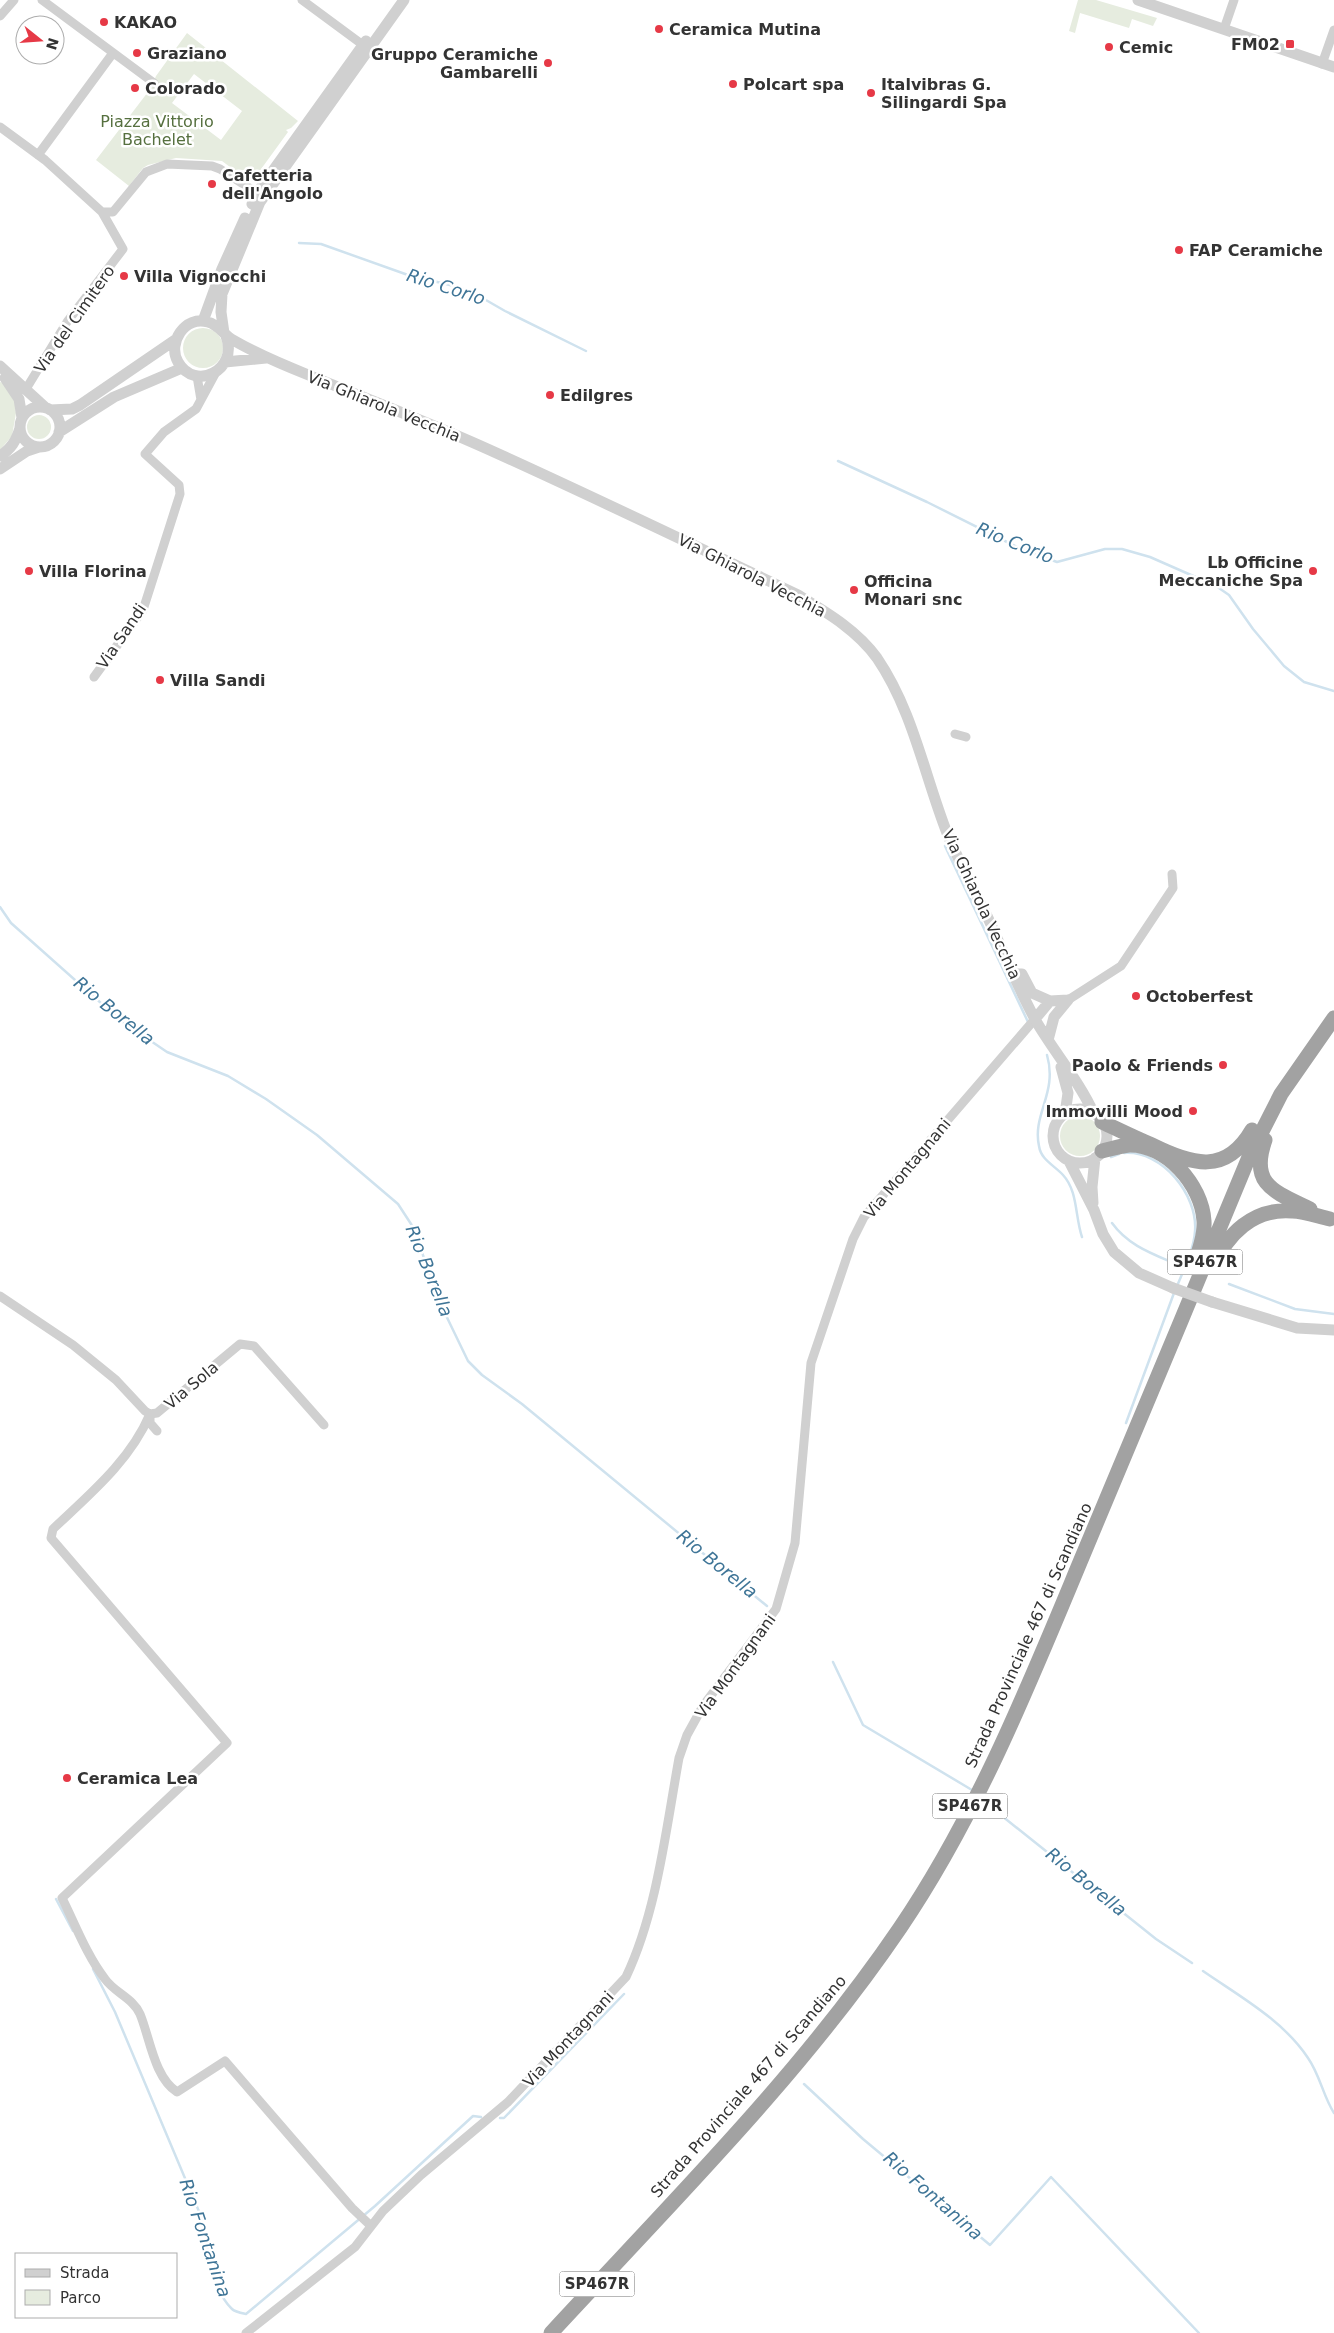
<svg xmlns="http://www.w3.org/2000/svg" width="1334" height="2333" viewBox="0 0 1334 2333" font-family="'DejaVu Sans',sans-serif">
	<rect width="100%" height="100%" fill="#fff"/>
	<path fill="#e6ecdf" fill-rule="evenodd" d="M1078,0H1096L1157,18L1153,26L1132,19L1129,28L1080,13L1075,33L1069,31Z
		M187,33L298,121L291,128L286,130L288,132L256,176L246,179L222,161L176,158L148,165L143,168L129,186L96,160L151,88L156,76ZM194,74L242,111L221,140L172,103Z
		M183 348a20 20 0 1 1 40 0a20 20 0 1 1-40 0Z
		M0,382L4,383L14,396L16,413L12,436L0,450Z
		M27 427a12 12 0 1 1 24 0a12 12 0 1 1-24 0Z
		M1060 1136a20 20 0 1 1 40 0a20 20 0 1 1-40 0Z"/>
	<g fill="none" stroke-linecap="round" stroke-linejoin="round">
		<path stroke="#cfe2ee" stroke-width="2.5" d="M299,243L321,244L408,275L454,286L472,292L505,311L586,351
			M838,461L927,502L1021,549L1057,562L1105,549H1122L1150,557L1216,586L1229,595L1253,629L1284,666L1304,682L1334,691
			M945,846L1028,1022
			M0,907L11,923L120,1020L167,1052L228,1076L266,1099L317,1135L398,1204L413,1227L440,1303L468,1361L482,1375L522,1404L767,1606
			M1047,1055C1058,1093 1032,1114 1039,1146C1041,1160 1054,1165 1063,1175C1078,1191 1075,1217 1082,1237
			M1124,1153C1162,1150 1198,1195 1195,1231C1194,1249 1184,1269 1177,1286
			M1111,1157L1119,1154
			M1112,1223C1130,1248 1157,1255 1185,1268
			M1229,1284L1295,1309L1334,1314
			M1126,1423L1174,1293
			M833,1662L863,1725L972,1790
			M982,1797L1002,1816L1156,1939L1192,1963
			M56,1899L73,1931
			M93,1969L115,2012L203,2221C208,2247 211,2289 232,2309C235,2312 241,2313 246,2314L375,2206L473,2116L481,2117
			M1203,1971C1239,1996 1283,2020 1308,2058C1320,2075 1323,2096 1334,2113
			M804,2084L863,2139L990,2245L1051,2177L1199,2333
			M500,2118H504L624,1994"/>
		<path stroke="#d0d0d0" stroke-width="9" d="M42,0L154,83
			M302,0L363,45
			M0,16L14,0
			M1224,29L1234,0
			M1322,64L1334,30
			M0,127L45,160L102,212L123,249L67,322L26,389
			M38,155L113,53
			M102,212H113L146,172L167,164L212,166L220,169L257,193
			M197,376L201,400
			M94,677L143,610L180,494L179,485L145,454L164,432L196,409L216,372
			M955,734L966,737
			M1068,1000L1121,966L1173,888L1172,874
			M0,1296L73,1345L116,1380L145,1411L150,1414L157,1413L240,1344L254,1346L324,1425
			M157,1431L150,1423V1414C130,1461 90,1494 53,1529L51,1538L227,1743L62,1898C75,1924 87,1956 105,1979C115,1993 133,1998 140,2014C150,2038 154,2077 177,2092L225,2061L352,2208L371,2226
			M246,2333L355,2247L383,2211L421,2175L508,2102L626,1977C657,1912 666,1829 679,1758L687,1735L703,1706L776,1609L795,1543L811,1363L853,1239L864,1217L1035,1019"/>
		<path stroke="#d0d0d0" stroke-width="11" d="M1138,0L1334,67
			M252,204L257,193L366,41
			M203,321L222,269L245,218
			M224,333L221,312L222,294L260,202L404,0
			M226,336C239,370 195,392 178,362C167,343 185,315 208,322C219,325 224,335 233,340C257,354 281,364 306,374C372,401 439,426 503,456C602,501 700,548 798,595C826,612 857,630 877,658C913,711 924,774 947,833C959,862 974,890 988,918C1004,953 1018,988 1036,1021C1054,1052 1080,1082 1094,1114
			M225,362L266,358
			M0,366L46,408
			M5,378L19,399L22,418
			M20 427a20 20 0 1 1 40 0a20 20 0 1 1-40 0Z
			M50,410L72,409L80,405L175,340
			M59,432L114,397L182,368
			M0,456C11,449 16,441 20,428
			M0,469L27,451L39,447
			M1018,974H1022L1032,993L1050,1001L1068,1000
			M1035,1019L1050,1001
			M1048,1040L1054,1017L1068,1000
			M1061,1067L1068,1093L1065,1114
			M1053 1136a27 27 0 1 1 54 0a27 27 0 1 1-54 0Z
			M1069,1161L1094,1210L1103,1234L1114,1252L1139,1273L1173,1288
			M1093,1203L1092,1187L1095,1158
			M1212,1302L1297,1328L1334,1330"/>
		<path stroke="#a2a2a2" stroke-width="15" d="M1102,1122C1119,1130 1135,1138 1152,1145C1192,1165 1226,1175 1252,1130
			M1265,1140C1249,1185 1275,1192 1310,1209
			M1102,1151C1111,1149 1120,1146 1129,1145C1166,1144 1202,1185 1204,1221C1205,1235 1199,1252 1194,1265
			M1213,1267C1227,1234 1253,1208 1292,1211C1304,1211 1317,1216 1330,1219
			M551,2333C671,2203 801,2074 900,1928C978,1813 1030,1682 1083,1555C1139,1422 1194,1290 1249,1157L1281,1094L1334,1018"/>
		<path stroke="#d0d0d0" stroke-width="11" d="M1173,1288L1212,1302"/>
	</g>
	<g fill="#e63946" stroke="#fff" stroke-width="2">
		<circle cx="104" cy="22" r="5"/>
		<circle cx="659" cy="29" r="5"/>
		<rect x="1285" y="39" width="10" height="10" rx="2.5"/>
		<circle cx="1109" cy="47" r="5"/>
		<circle cx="137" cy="53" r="5"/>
		<circle cx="548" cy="63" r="5"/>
		<circle cx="733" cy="84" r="5"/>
		<circle cx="135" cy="88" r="5"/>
		<circle cx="871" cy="93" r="5"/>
		<circle cx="212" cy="184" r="5"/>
		<circle cx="1179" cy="250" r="5"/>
		<circle cx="124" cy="276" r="5"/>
		<circle cx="550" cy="395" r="5"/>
		<circle cx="29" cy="571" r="5"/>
		<circle cx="1313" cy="571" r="5"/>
		<circle cx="854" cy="590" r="5"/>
		<circle cx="160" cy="680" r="5"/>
		<circle cx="1136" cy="996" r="5"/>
		<circle cx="1223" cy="1065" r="5"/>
		<circle cx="1193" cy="1111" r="5"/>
		<circle cx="67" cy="1778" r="5"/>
	</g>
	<g text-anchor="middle" stroke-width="5" stroke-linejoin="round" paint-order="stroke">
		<g fill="#fff" stroke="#707070" stroke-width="1">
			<rect x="1167.5" y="1249.5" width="75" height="25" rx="4"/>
			<rect x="932.5" y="1793.5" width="75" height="25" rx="4"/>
			<rect x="559.5" y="2271.5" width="75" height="25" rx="4"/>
		</g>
		<g font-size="15" font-weight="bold" fill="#333">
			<text x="1205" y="1267">SP467R</text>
			<text x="970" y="1811">SP467R</text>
			<text x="597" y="2289">SP467R</text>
		</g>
		<g font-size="16" font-weight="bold" fill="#333" stroke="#fff" text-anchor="start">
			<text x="114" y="28">KAKAO</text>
			<text x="669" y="35">Ceramica Mutina</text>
			<text x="1280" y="50" text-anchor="end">FM02</text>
			<text x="1119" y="53">Cemic</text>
			<text x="147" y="59">Graziano</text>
			<text x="538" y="60" text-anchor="end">Gruppo Ceramiche<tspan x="538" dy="18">Gambarelli</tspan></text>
			<text x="743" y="90">Polcart spa</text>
			<text x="881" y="90">Italvibras G.<tspan x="881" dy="18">Silingardi Spa</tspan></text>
			<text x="145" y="94">Colorado</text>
			<text x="222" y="181">Cafetteria<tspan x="222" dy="18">dell'Angolo</tspan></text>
			<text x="1189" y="256">FAP Ceramiche</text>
			<text x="134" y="282">Villa Vignocchi</text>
			<text x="560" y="401">Edilgres</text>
			<text x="1303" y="568" text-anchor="end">Lb Officine<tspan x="1303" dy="18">Meccaniche Spa</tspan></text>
			<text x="39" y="577">Villa Florina</text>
			<text x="864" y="587">Officina<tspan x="864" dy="18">Monari snc</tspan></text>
			<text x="170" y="686">Villa Sandi</text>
			<text x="1146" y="1002">Octoberfest</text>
			<text x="1213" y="1071" text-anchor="end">Paolo &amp; Friends</text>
			<text x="1183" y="1117" text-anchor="end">Immovilli Mood</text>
			<text x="77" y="1784">Ceramica Lea</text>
		</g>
		<g font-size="16" fill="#56703f" stroke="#fff">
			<text x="157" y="127">Piazza Vittorio<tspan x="157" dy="18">Bachelet</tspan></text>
		</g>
		<g font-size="16" fill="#333" stroke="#fff">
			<text transform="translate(74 319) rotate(-55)" y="6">Via del Cimitero</text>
			<text transform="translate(384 406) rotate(22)" y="6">Via Ghiarola Vecchia</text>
			<text transform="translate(752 575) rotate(27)" y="6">Via Ghiarola Vecchia</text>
			<text transform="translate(121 636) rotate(-56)" y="6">Via Sandi</text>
			<text transform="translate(982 904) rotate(65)" y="6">Via Ghiarola Vecchia</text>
			<text transform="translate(907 1168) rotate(-50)" y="6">Via Montagnani</text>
			<text transform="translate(191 1385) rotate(-40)" y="6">Via Sola</text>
			<text transform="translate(1028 1635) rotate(-66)" y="6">Strada Provinciale 467 di Scandiano</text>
			<text transform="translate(735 1666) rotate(-54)" y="6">Via Montagnani</text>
			<text transform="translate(568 2039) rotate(-47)" y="6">Via Montagnani</text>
			<text transform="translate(748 2086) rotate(-49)" y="6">Strada Provinciale 467 di Scandiano</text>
		</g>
		<g font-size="18" font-style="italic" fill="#3f7597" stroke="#fff">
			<text transform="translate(446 287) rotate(18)" y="6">Rio Corlo</text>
			<text transform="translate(1015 543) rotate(22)" y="6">Rio Corlo</text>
			<text transform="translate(114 1011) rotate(39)" y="6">Rio Borella</text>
			<text transform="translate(429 1271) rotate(68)" y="6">Rio Borella</text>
			<text transform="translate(717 1564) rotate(39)" y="6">Rio Borella</text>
			<text transform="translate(1086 1882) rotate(39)" y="6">Rio Borella</text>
			<text transform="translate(933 2196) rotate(41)" y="6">Rio Fontanina</text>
			<text transform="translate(205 2238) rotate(71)" y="6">Rio Fontanina</text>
		</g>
	</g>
	<rect x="15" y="2253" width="162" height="65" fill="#ffffff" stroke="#adadad"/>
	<rect x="25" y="2269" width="25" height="8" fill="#d0d0d0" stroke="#adadad"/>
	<text x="60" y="2278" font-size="15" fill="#333333">Strada</text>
	<rect x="25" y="2290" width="25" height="15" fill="#e6ecdf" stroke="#adadad"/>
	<text x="60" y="2303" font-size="15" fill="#333333">Parco</text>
	<g transform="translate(40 40) rotate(107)"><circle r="24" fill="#ffffff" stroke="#adadad"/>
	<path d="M0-4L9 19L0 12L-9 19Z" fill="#e63946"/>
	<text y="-8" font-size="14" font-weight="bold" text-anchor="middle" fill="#333333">N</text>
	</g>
</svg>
